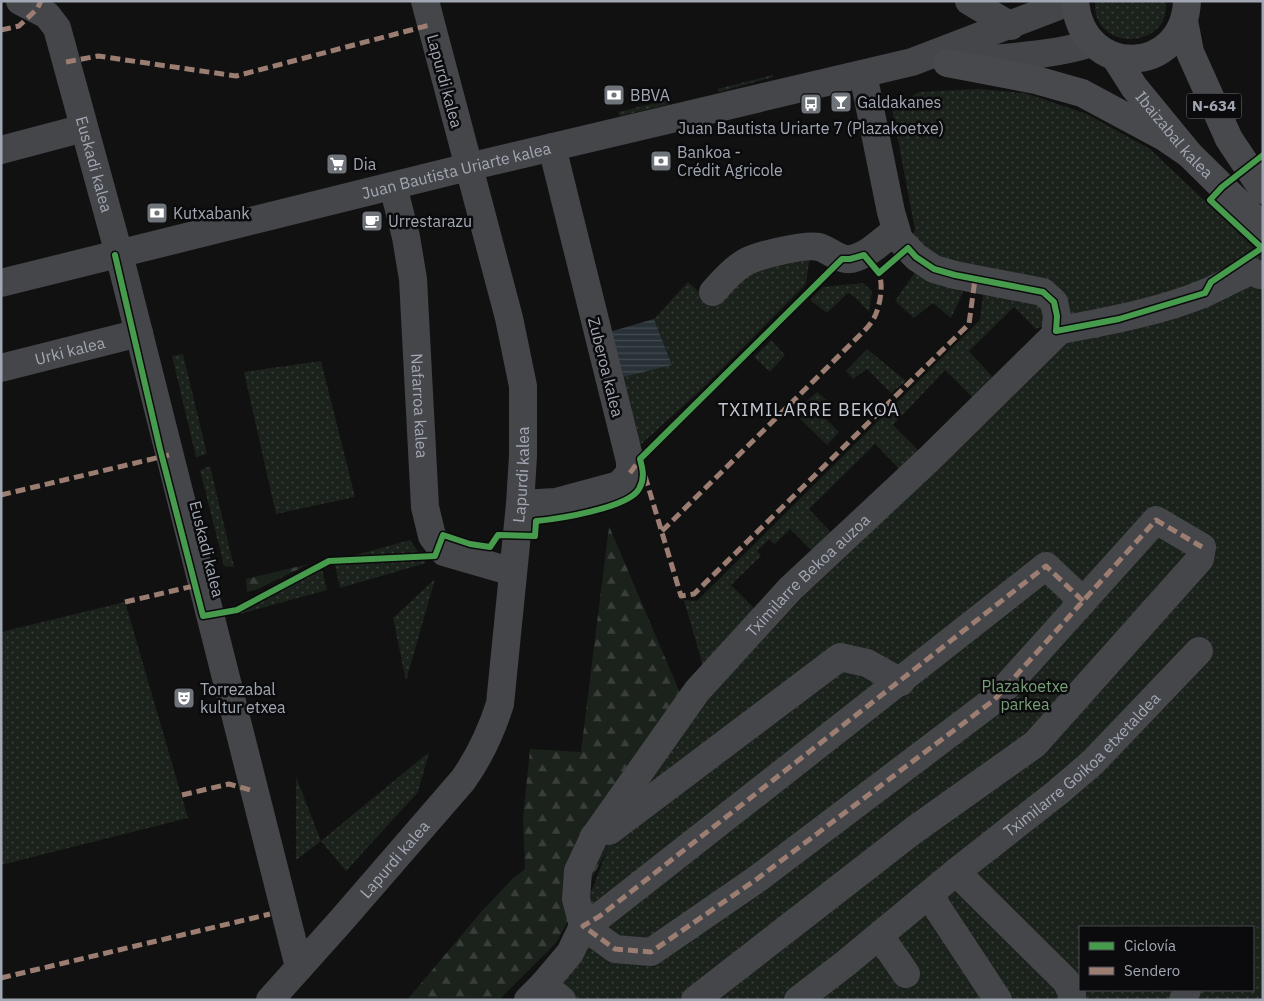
<svg xmlns="http://www.w3.org/2000/svg" width="1264" height="1001" viewBox="0 0 1264 1001" font-family="'IBM Plex Sans',sans-serif">
	<defs>
		<pattern id="green-dots" width="8" height="8" patternUnits="userSpaceOnUse" patternTransform="scale(1.25)"><rect width="8" height="8" fill="#1b211b"/><path d="M2 2h.1M6 6h.1" fill="none" stroke="#393e3a" stroke-width="1.8" stroke-linecap="round"/></pattern>
		<pattern id="forest-firs" width="22" height="20" patternUnits="userSpaceOnUse" patternTransform="scale(1.25)"><rect width="22" height="20" fill="#1b211b"/><path d="M5 1l3.5 6h-7zM16 11l3.5 6h-7z" fill="#393e3a"/></pattern>
		<pattern id="water-rules" width="6" height="5" patternUnits="userSpaceOnUse" patternTransform="scale(1.25)"><rect width="6" height="5" fill="#273136"/><path d="M0 2.5h6" fill="none" stroke="#434c51"/></pattern>
	</defs>
	<rect width="100%" height="100%" fill="#111"/>
	<path fill="url(#green-dots)" fill-rule="evenodd" d="M1095,1H1166C1171,51 1091,52 1095,1Z
		M773,75V77L719,92L717,89Z
		M979,89L1025,93L1087,114L1150,149L1263,256V995L1259,1000H520L575,942L587,903L632,784L707,680L684,600L697,601L980,320L983,294L1036,301L1049,318L1047,324L1036,329L1014,307L969,351L996,381L1055,335L1054,302L955,275L909,244L915,230L892,108L919,92ZM945,370L982,407L928,460L893,425ZM875,444L908,478L840,542L809,509ZM790,529L812,551L754,608L731,585L761,556L757,551L769,539L775,544ZM1080,927H1253V990H1080Z
		M668,100L670,104L620,116L618,112Z
		M810,254L806,284L702,389L638,447L620,378L672,365L654,319L688,282L714,306L759,261Z
		M918,268L963,292L951,318L933,303L914,318L895,301Z
		M863,283L872,291L869,312L855,297L848,293L827,313L810,300L823,287Z
		M771,340L785,355L770,372L754,357Z
		M867,349L906,381L891,393L867,369L853,379L846,371Z
		M183,354L207,454L196,457L172,356Z
		M321,361L355,497L276,514L244,372Z
		M817,392L830,403L820,413L839,432L827,445L794,413Z
		M210,466L234,567L224,566L200,470Z
		M410,540L426,563L340,588L334,561Z
		M321,565L327,590L236,615L235,609Z
		M435,579L406,681L393,618Z
		M125,602L188,818L1,865V632Z
		M429,752L418,792L346,871L321,841L296,860V777L321,841Z"/>
	<path fill="url(#forest-firs)" d="M609,526L686,707L556,943L499,1000H407L481,912L512,879L525,869L523,818L530,749L581,752Z
		M309,564L258,589L247,592L246,579Z"/>
	<path fill="url(#water-rules)" d="M654,319L672,365L620,378L609,332Z"/>
	<g fill="none" stroke-linecap="round" stroke-linejoin="round">
		<g stroke="#45464a" stroke-width="28">
			<path id="s1" d="M20,1L47,15L57,28L119,254L299,967"/>
			<path d="M969,1L1011,26"/>
			<path d="M957,62C1002,57 1048,57 1092,43"/>
			<path d="M1,150L84,128"/>
			<path id="s2" d="M393,186L406,237L413,279L425,507L432,536L444,552L513,572"/>
			<path id="s3" d="M1,283L468,167L912,62L1072,1"/>
			<path d="M713,292C722,282 732,270 744,263C757,255 805,244 819,247C830,250 839,261 851,259C869,255 883,240 896,230"/>
			<path d="M1056,331C1104,322 1160,312 1205,293C1221,286 1235,278 1250,271L1260,275"/>
			<path id="s4" d="M1,368L139,333"/>
			<path d="M520,504L556,502L619,485L630,473V461L552,147"/>
			<path d="M609,831L840,657L867,663L901,682"/>
			<path d="M956,872L1066,981L1072,993V1000"/>
			<path d="M929,895L998,1000"/>
			<path d="M583,926L600,916L1046,566L1083,601"/>
			<path d="M880,936L906,974"/>
			<path d="M543,985L562,1000"/>
			<path id="s5" d="M270,1000L340,922L463,780C480,756 491,732 500,704L520,504L523,456V386L509,318L425,1"/>
			<path d="M528,1000L543,985L570,953L583,926"/>
			<path id="s6" d="M695,1000L914,830L1035,744L1200,559L1202,547L1156,520L994,700L757,879L651,952L615,949L583,926L576,899L578,871L594,837L697,691L790,589L928,460L1055,335L1057,316L1054,302L1043,292L955,275L934,269L916,257L899,239L891,212L863,74"/>
			<path id="s7" d="M798,1000L846,963L956,872L1058,792L1093,762L1199,651"/>
			<path d="M1183,1000L1187,990"/>
		</g>
		<g stroke="#48494c" stroke-width="28">
			<path d="M1075,1C1082,80 1184,76 1187,1"/>
			<path d="M1184,21L1190,52L1229,139L1263,190"/>
			<path id="s8" d="M1115,57L1134,87L1189,154L1263,227"/>
			<path d="M947,63L1036,80L1082,93L1164,137L1189,154"/>
		</g>
		<path stroke="#9b7d72" stroke-width="5" stroke-dasharray="10 5" stroke-linecap="butt" d="M1,30L19,26L37,9L41,1
			M66,62L98,56L236,76L430,25
			M630,473L641,458
			M645,476L681,596L694,594L969,324L975,279
			M1,495L169,455
			M662,531L864,331C868,327 872,322 874,318C880,307 885,281 877,271
			M1083,601L1046,566L600,916L583,926L615,949L651,952L757,879L994,700L1156,520L1202,547
			M125,602L198,585
			M182,795L229,784L254,791
			M1,978L270,914"/>
		<g stroke="#0b0b0d" stroke-width="9">
			<path id="cycleway" d="M115,255L160,449L203,616L237,610L329,561L435,556L443,535L470,544L490,547L498,535L535,536L536,521C558,519 628,508 639,489C645,478 643,470 640,459L842,259H850L864,255L879,273L908,248L916,257L934,269L955,275L1043,292L1054,302L1057,316L1056,331L1119,319L1205,293L1211,282L1262,248L1210,200L1222,187L1263,155"/>
		</g>
		<use href="#cycleway" stroke="#469c4c" stroke-width="6"/>
	</g>
	<defs>
		<g id="bank-square" transform="scale(1.125)"><rect x="-9" y="-9" width="18" height="18" rx="4" fill="#6f737a" stroke="#0b0b0d"/><path d="M-6-4H6V4H-6ZM0-2.3a2.3 2.3 0 1 0 0 4.6a2.3 2.3 0 1 0 0-4.6Z" fill="#fff"/></g>
		<g id="bar-square" transform="scale(1.125)"><rect x="-9" y="-9" width="18" height="18" rx="4" fill="#6f737a" stroke="#0b0b0d"/><path d="M-6-5H6L.8 .8V4.5H3.5V6h-7V4.5H-.8V.8Z" fill="#fff"/></g>
		<g id="bus-square" transform="scale(1.125)"><rect x="-9" y="-9" width="18" height="18" rx="4" fill="#6f737a" stroke="#0b0b0d"/><path d="M-5-6H5V4H4V6H2V4H-2V6H-4V4H-5ZM-3.5-4V0h7V-4ZM-3.5 1.2v1.5H-2V1.2ZM2 1.2v1.5H3.5V1.2Z" fill="#fff"/></g>
		<g id="supermarket-square" transform="scale(1.125)"><rect x="-9" y="-9" width="18" height="18" rx="4" fill="#6f737a" stroke="#0b0b0d"/><path d="M-6-5.5h2.5l.6 2H6L4.5 2H-2.5L-4.4-4H-6ZM-1.5 3.2a1.3 1.3 0 1 0 .1 0ZM3 3.2a1.3 1.3 0 1 0 .1 0Z" fill="#fff"/></g>
		<g id="cafe-square" transform="scale(1.125)"><rect x="-9" y="-9" width="18" height="18" rx="4" fill="#6f737a" stroke="#0b0b0d"/><path d="M-5.5-4.5H6V0H3Q3 3.5 0 3.5H-2.5Q-5.5 3.5-5.5 0ZM3-3.2v2h1.7v-2ZM-6 4.5H4V6H-6Z" fill="#fff"/></g>
		<g id="theatre-square" transform="scale(1.125)"><rect x="-9" y="-9" width="18" height="18" rx="4" fill="#6f737a" stroke="#0b0b0d"/><path d="M-5-5.5Q0-4 5-5.5V0Q5 5 0 6Q-5 5-5 0ZM-3.3-2.5H-1v1.5H-3.3ZM1-2.5H3.3v1.5H1ZM-2.8 1Q0 5.5 2.8 1Z" fill="#fff"/></g>
	</defs>
	<g fill-rule="evenodd">
		<use href="#bank-square" x="614" y="95"/>
		<use href="#bar-square" x="841" y="102"/>
		<use href="#bus-square" x="811" y="104"/>
		<use href="#bank-square" x="661" y="161"/>
		<use href="#supermarket-square" x="337" y="164"/>
		<use href="#bank-square" x="157" y="213"/>
		<use href="#cafe-square" x="372" y="221"/>
		<use href="#theatre-square" x="184" y="698"/>
	</g>
	<g text-anchor="middle" stroke-width="5" stroke-linejoin="round" paint-order="stroke">
		<rect fill="#0b0b0d" stroke="#747981" stroke-width="1" x="1186.5" y="93.5" width="55" height="25" rx="4"/>
		<g font-size="15" font-weight="bold" fill="#a1a8b3">
			<text x="1214" y="111">N-634</text>
		</g>
		<g font-size="16" fill="#a1a8b3" stroke="#0b0b0d">
			<text transform="translate(445 81) rotate(75)" y="6">Lapurdi kalea</text>
			<text dy="6" stroke="none"><textPath href="#s8" startOffset="98">Ibaizabal kalea</textPath></text>
			<text dy="6" stroke="none"><textPath href="#s1" startOffset="188">Euskadi kalea</textPath></text>
			<text dy="6" stroke="none"><textPath href="#s3" startOffset="469">Juan Bautista Uriarte kalea</textPath></text>
			<text dy="6" stroke="none"><textPath href="#s4" startOffset="71">Urki kalea</textPath></text>
			<text transform="translate(606 367) rotate(76)" y="6">Zuberoa kalea</text>
			<text dy="6" stroke="none"><textPath href="#s2" startOffset="222">Nafarroa kalea</textPath></text>
			<text dy="6" stroke="none"><textPath href="#s5" startOffset="608">Lapurdi kalea</textPath></text>
			<text transform="translate(207 549) rotate(76)" y="6">Euskadi kalea</text>
			<text dy="6" stroke="none"><textPath href="#s6" startOffset="1915">Tximilarre Bekoa auzoa</textPath></text>
			<text dy="6" stroke="none"><textPath href="#s7" startOffset="369">Tximilarre Goikoa etxetaldea</textPath></text>
			<text dy="6" stroke="none"><textPath href="#s5" startOffset="188">Lapurdi kalea</textPath></text>
		</g>
		<g font-size="16" fill="#a1a8b3" stroke="#0b0b0d" text-anchor="start">
			<text x="630" y="101">BBVA</text>
			<text x="857" y="108">Galdakanes</text>
			<text x="811" y="134" text-anchor="middle">Juan Bautista Uriarte 7 (Plazakoetxe)</text>
			<text x="677" y="158">Bankoa -<tspan x="677" dy="18">Crédit Agricole</tspan></text>
			<text x="353" y="170">Dia</text>
			<text x="173" y="219">Kutxabank</text>
			<text x="388" y="227">Urrestarazu</text>
			<text x="200" y="695">Torrezabal<tspan x="200" dy="18">kultur etxea</tspan></text>
		</g>
		<g font-size="16" fill="#779f77" stroke="#0b0b0d">
			<text x="1025" y="692">Plazakoetxe<tspan x="1025" dy="18">parkea</tspan></text>
		</g>
		<g font-size="18" letter-spacing="1" fill="#c2c6cf" stroke="#0b0b0d">
			<text x="809" y="416">TXIMILARRE BEKOA</text>
		</g>
	</g>
	<rect width="1264" height="1001" fill="none" stroke="#a1a8b3" stroke-width="5"/>
	<rect x="1079" y="926" width="175" height="65" fill="#0b0b0d" stroke="#474a4f"/>
	<rect x="1089" y="942" width="25" height="8" fill="#469c4c" stroke="#474a4f"/>
	<text x="1124" y="951" font-size="15" fill="#a1a8b3">Ciclovía</text>
	<rect x="1089" y="967" width="25" height="8" fill="#9b7d72" stroke="#474a4f"/>
	<text x="1124" y="976" font-size="15" fill="#a1a8b3">Sendero</text>
</svg>
